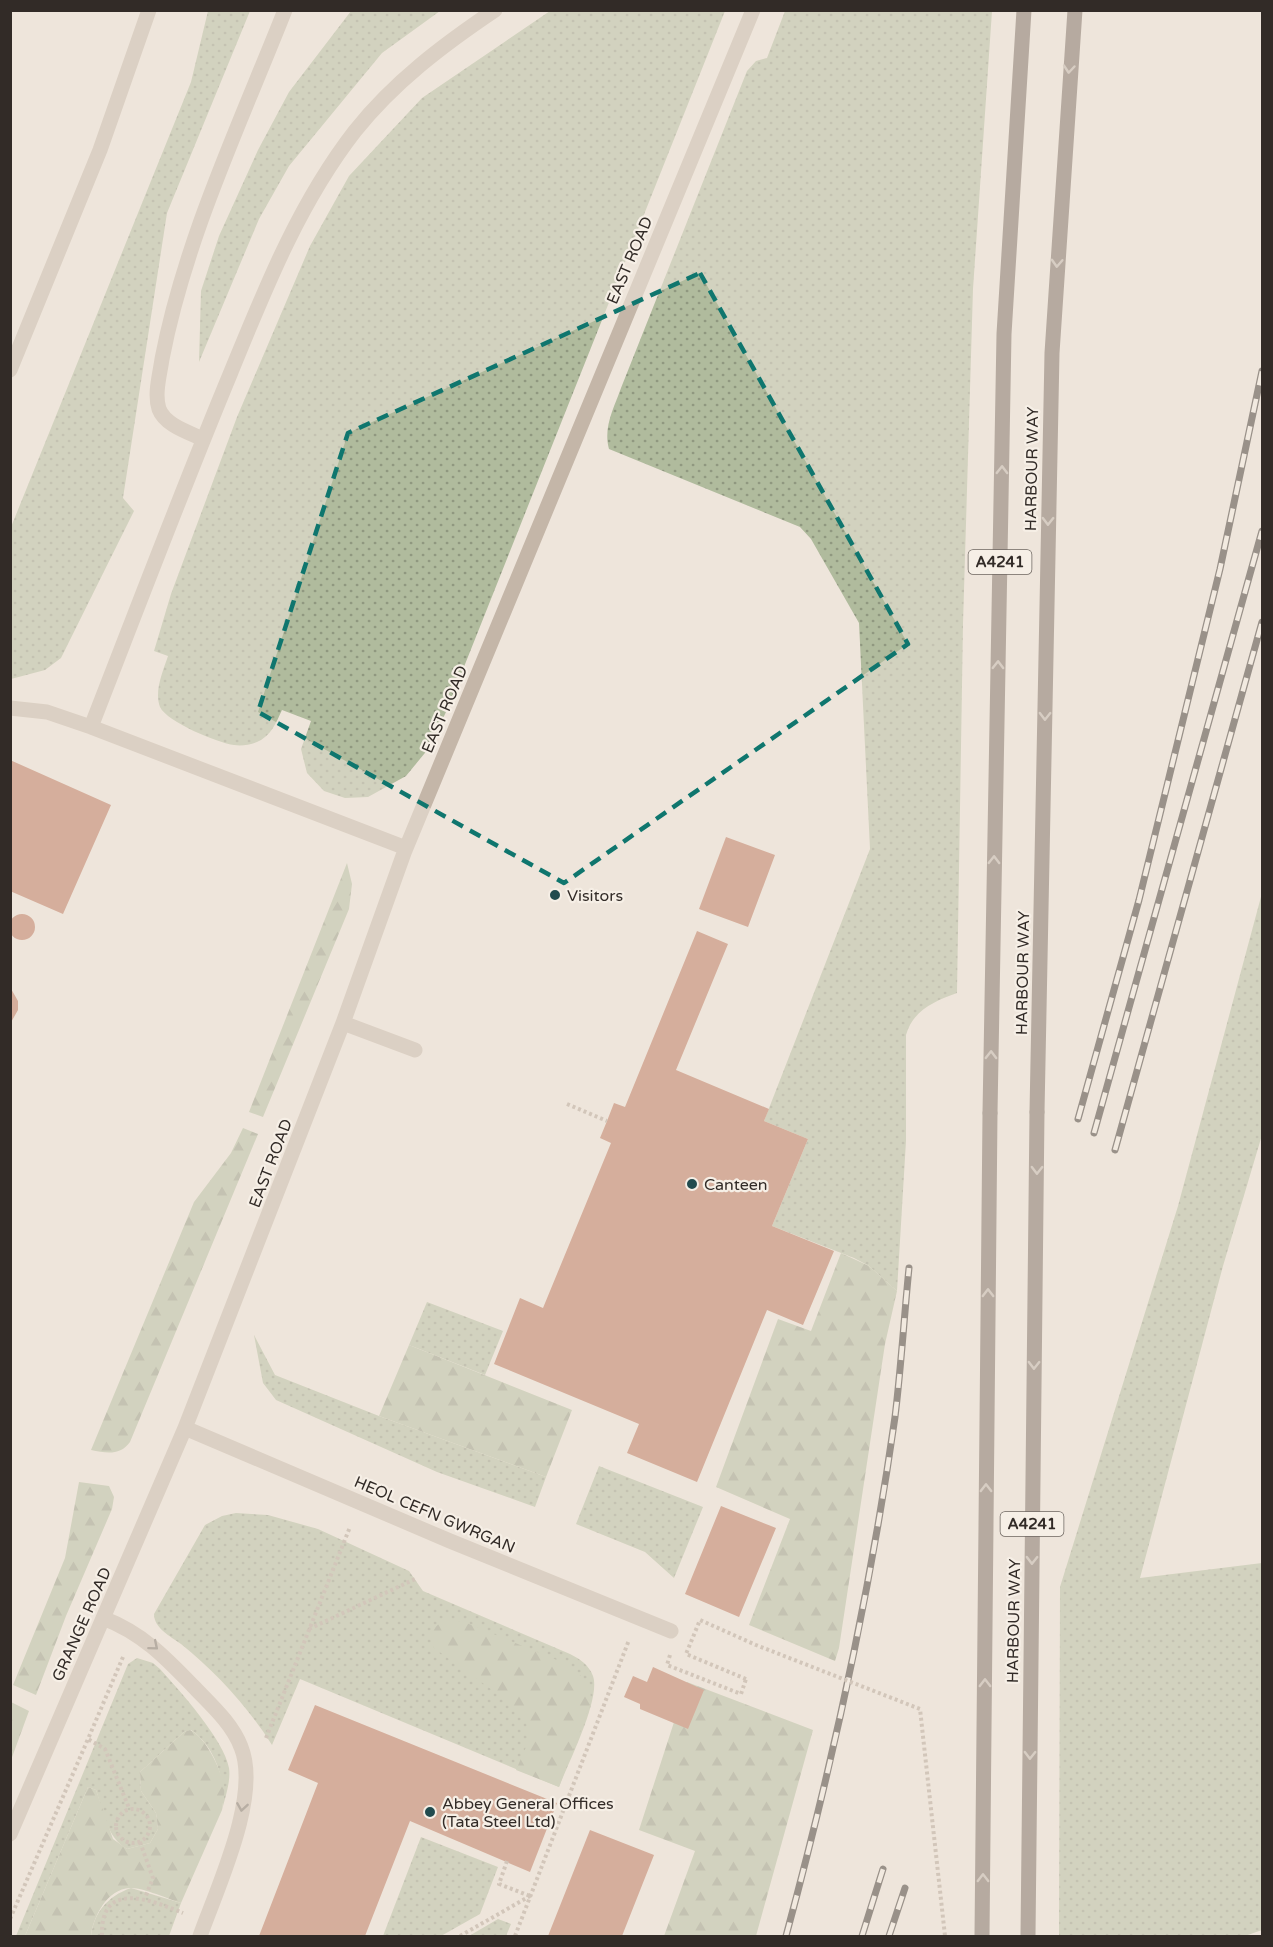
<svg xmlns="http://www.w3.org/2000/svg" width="1273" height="1947" viewBox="0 0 1273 1947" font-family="'Varela Round',sans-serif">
	<defs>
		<pattern id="grass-dots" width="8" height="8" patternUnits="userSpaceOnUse" patternTransform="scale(1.5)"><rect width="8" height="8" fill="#b0bb9d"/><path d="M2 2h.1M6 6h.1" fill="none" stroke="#909880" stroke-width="1.8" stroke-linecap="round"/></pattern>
		<pattern id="forest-firs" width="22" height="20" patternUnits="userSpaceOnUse" patternTransform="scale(1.5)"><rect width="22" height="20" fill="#b0bb9d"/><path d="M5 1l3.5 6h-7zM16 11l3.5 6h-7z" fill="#909880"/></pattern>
	</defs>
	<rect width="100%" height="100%" fill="#eee5db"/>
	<path fill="url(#grass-dots)" d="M208,11H250L167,213L123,498L134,511L61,658L45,670L11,679V527L191,82Z
		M351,11H440L382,53L289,166L259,219L199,362L201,291L219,236L258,150L289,92Z
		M550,11H725L446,712L429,748L406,776L368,797L345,798L324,791L307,773L301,749L311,721L282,710C276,723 271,736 257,742C250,745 241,746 234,745C218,743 167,722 160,707C154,691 163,671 168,656L154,651L171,594L237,417L310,246L349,176L422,98Z
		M785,11H992L973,289L963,624L957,993C935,1001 913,1010 906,1035V1141L897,1291L869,1266L854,1258L772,1226L808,1139L764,1121L870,849L859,623L811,539L800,527L609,449C603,427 614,408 621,388L747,71L756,61L767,58Z
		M1262,893V1135L1223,1266L1140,1578L1262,1563V1930L1245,1936H1059L1060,1587L1178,1206Z
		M427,1302L503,1331L485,1375L409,1345Z
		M254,1335L275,1375L379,1416L546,1477L535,1507L437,1472L276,1400L263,1383Z
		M599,1466L703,1507L674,1578L645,1552L576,1524Z
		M236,1513L268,1515L318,1529L409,1571L423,1591L570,1654C580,1659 589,1665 593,1676C601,1699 568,1763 559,1787L300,1679L272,1745C248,1707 216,1672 181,1644C170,1636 154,1628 154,1614L205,1525L222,1516Z
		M137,1658L153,1663L160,1669C180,1691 224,1740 229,1768C231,1781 225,1798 222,1810C227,1782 215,1746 191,1730L184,1732L140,1772L141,1791L156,1813L158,1829L150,1843L127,1849C107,1838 103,1811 96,1790L88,1787L25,1936H16L128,1664Z
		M421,1837L498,1867L480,1914L441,1936H383Z
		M131,1888L181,1903L169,1936H91C94,1912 108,1896 131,1888Z
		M498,1919L511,1924L506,1936H469Z"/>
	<path fill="url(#forest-firs)" d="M347,863L352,884L349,909L263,1117L249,1112Z
		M243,1128L258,1134L130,1442C120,1456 106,1453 91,1450L194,1202L231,1153Z
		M841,1253L869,1266L897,1291L885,1344L839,1648L835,1661L749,1625L790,1519L716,1487L778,1319L811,1331Z
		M409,1345L572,1410L546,1477L379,1416Z
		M79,1482L109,1486L114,1497L112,1509L66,1616L36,1695L13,1685L65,1558Z
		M447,1620L464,1622L569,1665L590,1684L591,1702L559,1787L516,1770L530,1738L526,1722L509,1702L434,1648C430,1635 433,1624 447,1620Z
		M687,1682L813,1730L756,1936H664L695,1851L639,1830Z
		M11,1702L29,1711L11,1760Z
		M190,1730C206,1737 221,1770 224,1786C225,1794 223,1802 222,1810L181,1903C168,1899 142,1887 130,1888C107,1889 93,1917 91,1936H25L88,1787L96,1790L113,1839L127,1849L150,1843L158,1829L156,1813L141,1791L140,1772L184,1732Z"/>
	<path fill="#b66b50" d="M10,760L111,805L63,914L10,891Z
		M726,837L775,855L748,927L699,909Z
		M9 927a13 13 0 1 1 26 0a13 13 0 1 1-26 0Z
		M697,931L728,944L676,1070L769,1109L764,1121L808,1139L772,1226L834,1251L803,1325L767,1310L697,1482L627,1453L639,1424L494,1364L520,1298L543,1308L611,1143L600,1138L607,1121L614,1103L625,1107Z
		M10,987L18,1001V1010L10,1024Z
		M721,1506L776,1528L739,1617L685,1594Z
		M653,1667L704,1690L688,1729L640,1709V1704L624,1697L633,1676L647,1682Z
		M315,1705L557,1803L530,1872L410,1821L365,1936H259L318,1783L288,1770Z
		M590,1830L654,1855L622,1936H548Z"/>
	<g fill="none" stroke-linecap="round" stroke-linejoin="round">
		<path stroke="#b0a093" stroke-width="4" stroke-dasharray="3 3" stroke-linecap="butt" d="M567,1104L607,1121
			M309,1629L415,1579
			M670,1655L667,1665L741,1694L746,1679
			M123,1657L88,1739L105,1749L129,1808
			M266,1738L350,1527
			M116 1826a17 17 0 1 1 34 0a17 17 0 1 1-34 0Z
			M140,1842L153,1878L145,1898
			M507,1861L499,1884L530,1896
			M10,1919L88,1739
			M102,1936C100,1879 151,1900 183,1913
			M460,1936L530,1896
			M515,1936L629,1640"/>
		<path stroke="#c4b6a8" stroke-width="15" d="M10,370L100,150L149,10
			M203,439C188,432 165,425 159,409C154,394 160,374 162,359C185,239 240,124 285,10
			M10,708L47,712L91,727L406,848
			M91,727C137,609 182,490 231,372C265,289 299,203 355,131C394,82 443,45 495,10
			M343,1023L415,1050
			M185,1428L450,1541L671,1631
			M103,1618C142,1633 165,1657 193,1686C210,1704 232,1723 241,1747C261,1796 217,1888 200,1936
			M10,1834L185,1428L343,1023L404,853L753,10"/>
		<path stroke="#72635a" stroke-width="15" d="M1037,1112L1052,353L1075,10
			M990,1113L1004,334L1024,10"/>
		<g stroke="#322b27" stroke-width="7">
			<path id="rail" d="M1078,1119L1139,900L1220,569L1262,371
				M1094,1133L1262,531
				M1115,1150L1262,622
				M786,1936C832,1766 870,1593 895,1417C901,1368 904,1318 909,1268
				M862,1936L883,1869
				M889,1936L905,1888"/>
		</g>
		<use href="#rail" stroke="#f6efe6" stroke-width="4.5" stroke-dasharray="14" stroke-linecap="butt"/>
		<path stroke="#b0a093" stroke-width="4" stroke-dasharray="3 3" stroke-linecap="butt" d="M746,1679L686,1654L700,1620L756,1645L920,1709L945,1936"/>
		<path stroke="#72635a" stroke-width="15" d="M982,1936L990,1113
			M1028,1936L1037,1112"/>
	</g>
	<defs><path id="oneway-chevron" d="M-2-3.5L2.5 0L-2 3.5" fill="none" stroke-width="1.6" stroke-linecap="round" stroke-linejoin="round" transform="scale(1.5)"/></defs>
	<g stroke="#bbb0a7">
		<use href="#oneway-chevron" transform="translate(1069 69) rotate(95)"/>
		<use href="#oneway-chevron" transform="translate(1057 263) rotate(93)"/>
		<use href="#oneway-chevron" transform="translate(1002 470) rotate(-89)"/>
		<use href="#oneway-chevron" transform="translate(1048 521) rotate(91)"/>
		<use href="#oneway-chevron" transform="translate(998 665) rotate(-89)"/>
		<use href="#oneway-chevron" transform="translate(1045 716) rotate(91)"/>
		<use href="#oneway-chevron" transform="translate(994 860) rotate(-89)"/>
		<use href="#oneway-chevron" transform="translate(991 1055) rotate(-89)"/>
		<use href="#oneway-chevron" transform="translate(1037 1170) rotate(91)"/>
		<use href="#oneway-chevron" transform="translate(988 1293) rotate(-90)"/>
		<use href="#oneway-chevron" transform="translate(1034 1365) rotate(91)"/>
		<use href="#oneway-chevron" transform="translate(986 1488) rotate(-90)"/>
		<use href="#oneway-chevron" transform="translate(1032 1560) rotate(91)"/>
		<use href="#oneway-chevron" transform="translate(985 1683) rotate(-90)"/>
		<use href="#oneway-chevron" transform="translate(1030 1755) rotate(91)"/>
		<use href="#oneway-chevron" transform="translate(983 1878) rotate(-90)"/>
	</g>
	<g stroke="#746a61">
		<use href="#oneway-chevron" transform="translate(154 1646) rotate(40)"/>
		<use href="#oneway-chevron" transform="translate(242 1807) rotate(99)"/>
	</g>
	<path d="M0 0H1273V1947H0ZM700,273L908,644L564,883L258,712L348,433Z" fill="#eee5db" fill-opacity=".55" fill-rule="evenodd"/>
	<path fill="none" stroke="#0f766e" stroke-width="4.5" stroke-dasharray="12 8" stroke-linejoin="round" d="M700,273L908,644L564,883L258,712L348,433Z"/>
	<g fill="#224b4e" stroke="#f6efe6" stroke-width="2">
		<circle cx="555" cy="895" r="6"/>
		<circle cx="692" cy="1184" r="6"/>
		<circle cx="430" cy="1812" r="6"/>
	</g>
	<g text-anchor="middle" stroke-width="4.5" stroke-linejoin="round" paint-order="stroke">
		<g fill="#f6efe6" stroke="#6d6660" stroke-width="1.5">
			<rect x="968.5" y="550" width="63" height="24" rx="4.5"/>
			<rect x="1000.5" y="1512" width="63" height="24" rx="4.5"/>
		</g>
		<g font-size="15" font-weight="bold" fill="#322b27">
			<text x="1000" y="567">A4241</text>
			<text x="1032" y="1529">A4241</text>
		</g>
		<g font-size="16" fill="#322b27" stroke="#f6efe6">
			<text transform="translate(629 260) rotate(-67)" y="6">EAST ROAD</text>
			<text transform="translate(1031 469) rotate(-89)" y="6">HARBOUR WAY</text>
			<text transform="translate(444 709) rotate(-67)" y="6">EAST ROAD</text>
			<text transform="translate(1022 973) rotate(-89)" y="6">HARBOUR WAY</text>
			<text transform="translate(270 1163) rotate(-69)" y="6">EAST ROAD</text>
			<text transform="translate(435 1514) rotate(23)" y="6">HEOL CEFN GWRGAN</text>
			<text transform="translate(1013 1621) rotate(-89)" y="6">HARBOUR WAY</text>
			<text transform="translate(81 1624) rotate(-66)" y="6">GRANGE ROAD</text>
		</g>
		<g font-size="16" fill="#322b27" stroke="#f6efe6" text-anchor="start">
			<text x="567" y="901">Visitors</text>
			<text x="704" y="1190">Canteen</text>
			<text x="442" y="1809">Abbey General Offices<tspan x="442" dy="18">(Tata Steel Ltd)</tspan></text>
		</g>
	</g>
	<rect width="1273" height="1947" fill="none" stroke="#322b27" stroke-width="24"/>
</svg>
